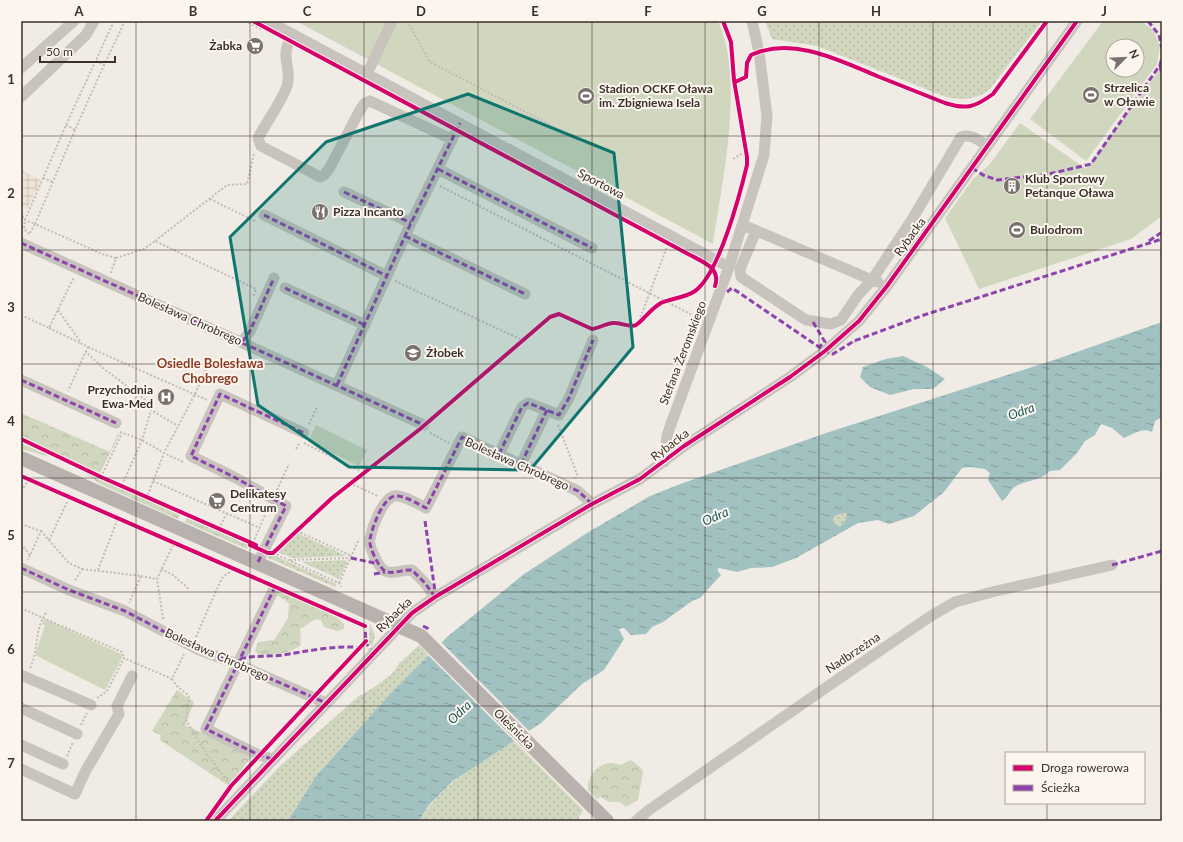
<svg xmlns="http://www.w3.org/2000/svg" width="1183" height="842" viewBox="0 0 1183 842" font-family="Lato,sans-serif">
	<defs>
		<pattern id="grass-dots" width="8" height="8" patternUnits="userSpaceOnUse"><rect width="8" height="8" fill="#d1d6bf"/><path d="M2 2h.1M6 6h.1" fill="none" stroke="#b4b8a4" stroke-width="1.8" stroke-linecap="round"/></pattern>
		<pattern id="forest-crowns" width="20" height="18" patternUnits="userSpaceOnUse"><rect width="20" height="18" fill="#d1d6bf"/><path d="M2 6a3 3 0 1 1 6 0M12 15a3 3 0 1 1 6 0" fill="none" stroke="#b4b8a4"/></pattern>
		<pattern id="plaza-grid" width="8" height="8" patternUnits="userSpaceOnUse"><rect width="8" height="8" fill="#eee3d5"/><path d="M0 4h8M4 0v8" fill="none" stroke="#cdc3b7"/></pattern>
		<pattern id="water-ripples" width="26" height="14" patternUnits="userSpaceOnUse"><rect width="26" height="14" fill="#a1c2c1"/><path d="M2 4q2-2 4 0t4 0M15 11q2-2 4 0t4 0" fill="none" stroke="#849e9d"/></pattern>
	</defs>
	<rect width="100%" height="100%" fill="#f0ebe5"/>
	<path fill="url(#grass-dots)" d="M765,21H1042L989,90C976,100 962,100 946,97L817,46L772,39Z
		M843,513H847L846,519L840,528L833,522C833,515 837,515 843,513Z
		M297,533L347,556L293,558L277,552Z
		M267,554L273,555L337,584L335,587L268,558Z
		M345,560L347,563L339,579L302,562Z
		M370,624L375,636L372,646L369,643Z
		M419,645L429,655L392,692L316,776L288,821H228L279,767L361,694L362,695C371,689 397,673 399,663L402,661Z
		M513,740L583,810L577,821H419C441,786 479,762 513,740Z"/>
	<path fill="url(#forest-crowns)" d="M21,413L110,452L118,433L119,435L100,473L21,437Z
		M21,443L47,455V456L21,449Z
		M83,472L180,515L178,519L102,485Z
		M187,518L248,545L247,549L185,522Z
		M275,588L338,618L344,624V629L337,631L324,627L321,620C312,617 307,626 300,629L301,645C288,655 274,654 259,655L255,651L258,642L274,640L288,618L289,604L285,600L273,593Z
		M177,690L194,702L185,725L252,756L229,786L160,740L161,735L152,731Z
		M631,760L641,768L643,772L638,800L626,807L620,802H609L601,797L597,799L588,790C587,777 597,764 610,763C613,762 616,764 619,765C622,765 628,761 631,760Z"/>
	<path fill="#d1d6bf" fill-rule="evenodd" d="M296,21H718C745,80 722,181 713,244Z
		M1103,21H1141L1153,30L1160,46L1157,64L1086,161L1030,119ZM1113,46H1137V70H1113Z
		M1161,68L1162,216L1131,239L979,289L945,218L974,178L989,165L1020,123L1086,169Z
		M316,425L367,450L359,466L308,441Z
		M45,619L121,654L122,658L105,690L35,655L45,625L42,624Z"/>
	<path fill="url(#plaza-grid)" d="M21,170L41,180L26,211L21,203Z"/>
	<path fill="url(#water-ripples)" fill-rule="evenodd" d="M1162,322V417L1155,421L1152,432C1143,427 1133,434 1124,438L1112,428L1101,424L1095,435L1085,441L1077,453L1060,470L1050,471C1042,480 1029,480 1018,485C1009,489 1009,497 1002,501L988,480L990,473L985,469L969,467L962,468L944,492L914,516L889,524L878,520L858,523L796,558L772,567L751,568L737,572L719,568L717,570L721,575L700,598L692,601L663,622L652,627L646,634L631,635L624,628L619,629L624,639L604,670L582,684L541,723L453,781L429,805L419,821H288L316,776L392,692L447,637L524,574L587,533L650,496L683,483L826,433L1057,359ZM843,513H847L846,519L840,527L833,522C833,515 837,515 843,513Z
		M903,356L927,367L945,379L933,389H914L890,395L870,387L860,377L863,367L886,359Z"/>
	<path fill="#f0ebe5" d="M440,641L530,732L515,742L427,654Z"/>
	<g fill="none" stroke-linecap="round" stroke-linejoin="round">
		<path stroke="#c2bbb6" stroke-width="2" stroke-dasharray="2 2" stroke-linecap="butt" d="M245,21L261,29
			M407,21L430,62L579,140
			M96,61L104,65L125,21
			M66,125L75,130L104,65
			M75,130L35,224L102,254L116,258L111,273
			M733,159L746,151
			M43,178L53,182
			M440,186L700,319
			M210,199L255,221
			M21,212L25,220L35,224L29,235
			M29,234L24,229L25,220L66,125L114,21
			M155,241L227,185L247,184L254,154
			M116,258L144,249L155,241L256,289L253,297
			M395,281L522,340
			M58,310L82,344L88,347L68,391
			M21,315L49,328L74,277
			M639,321L667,247
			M49,328L80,343
			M854,341L856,345
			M88,347L207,400
			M85,351L103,368L144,399L151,410L178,426
			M309,424L317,407
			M558,425L577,474L575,478
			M120,432L142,440L164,453L147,497
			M430,433L449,443
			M304,443L364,473
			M296,449L300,442
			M183,462L164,453L195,394L210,359
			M101,477L122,433
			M153,481L260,528
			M350,483L378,496
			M122,485L142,440L151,410
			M277,490L289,464
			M21,491L29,480
			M21,524L41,531L28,560
			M219,529L226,514
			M41,531L69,563L82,569L74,582
			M297,531L352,556
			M49,540L69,498
			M253,543L268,508
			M21,544L30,555
			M273,553L339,583L341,587
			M290,560L351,558
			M82,569L141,576L129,603
			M161,569L173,575L189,589
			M98,570L118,518
			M141,576L157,579
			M339,583L359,539
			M21,608L43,618L47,611
			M163,619L157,579L174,543
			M196,637L221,580L224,576L235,569
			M30,668C38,652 35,633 43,618L122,652L124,658
			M172,679L177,686L189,696L186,720L202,747L231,786
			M97,698L107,691L124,658L172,679L184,654
			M81,725L87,713
			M67,756L73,742"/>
		<path stroke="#c9c3be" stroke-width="11" d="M268,21L729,267
			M294,35C277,54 293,69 287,86C282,101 266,123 258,138L261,146L320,177L324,175L329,169L360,110L365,103L370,101L451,139
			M21,68L74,21
			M367,74L392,21
			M21,97L86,35L94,21
			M438,169L592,248
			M344,192L411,223
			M264,215L387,276
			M743,225L872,280L858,295L841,320L831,324L806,320L741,277L740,269L756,231
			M405,236L525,294
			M21,243L424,425
			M878,282L872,280L911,221L961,137C971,133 980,141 987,146
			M285,288L365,325
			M242,342L250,331L274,278
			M21,380L116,423
			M337,385L411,223L460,123
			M499,454L522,407L528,403L559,415L569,398L593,340
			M664,462L667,436L671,424L729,267L764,155L767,116L759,52L752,21
			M521,464L547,410
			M258,562L286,506L234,477L191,456L220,394L304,433
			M21,568L69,590L125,611L197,649L237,664L326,703
			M435,597L425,583L412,570C404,569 392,575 385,571C379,568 368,546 370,539C372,528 384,493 398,496C407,497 418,504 426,508L462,437L578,491L592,504
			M21,675L91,705
			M21,708L77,734
			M21,745L63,764
			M272,759L259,755L206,729L273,591
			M21,769L75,794L85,772L119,714L117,706L132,676
			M215,821L412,613L435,597L592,504L640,479L684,446L790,377L825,351L859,321L887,286L1077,21
			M636,821L649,810L866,660L931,616L955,602L992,592L1112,565"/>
		<path stroke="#b8b1ad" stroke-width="14" d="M21,458L421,636L607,821"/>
		<path stroke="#8e44ad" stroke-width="3" stroke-dasharray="6 3" stroke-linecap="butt" d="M1148,21L1159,35L1162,49
			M1160,65L1162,76
			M972,168L983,175L997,180L1049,174L1091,164L1160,65L1162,57
			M438,169L592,248
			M344,192L411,223
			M264,215L387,276
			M405,236L525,294
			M1149,241L1162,232
			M21,243L424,425
			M285,288L365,325
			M727,292L732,288L825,351L833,354L854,341L924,315L1162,239
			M813,322L825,342L819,347
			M242,342L250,331L274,278
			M21,380L116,423
			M337,385L411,223L460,123
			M499,454L522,407L528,403L559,415L569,398L593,340
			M521,464L547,410
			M425,521L435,591
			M351,558L379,564
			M258,562L286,506L234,477L191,456L220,394L304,433
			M1112,565L1162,551
			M21,568L69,590L125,611L197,649L237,664L326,703
			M374,574L385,572
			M435,597L425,583L412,570C404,569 392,575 385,571C379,568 368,546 370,539C372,528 384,493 398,496C407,497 418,504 426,508L462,437L578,491L592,504
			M362,625L365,626L366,643L370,649
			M423,626L431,630
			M240,659C254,655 268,657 283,655C301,652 343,644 360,648
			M272,759L259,755L206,729L275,587"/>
		<g stroke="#fbf5ee" stroke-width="6">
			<path id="cycleway" d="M253,21L690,255C703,262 721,268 715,286
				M735,82L746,77L747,63L751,55C792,36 839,60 877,76C900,85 922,94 945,103C967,110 975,107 993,94L1047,21
				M21,439L101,477L256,545
				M21,476L365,626
				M250,545L268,553H273L332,498L420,429L550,317L559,314L592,329C601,328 607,322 615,323C621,323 631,328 636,325C644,320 649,310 661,303C672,298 685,298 695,291C719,274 740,194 747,165V157L734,80L731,42L723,21
				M206,821L231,786L366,641
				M215,821L412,613L435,597L592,504L640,479L684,446L790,377L825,351L859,321L887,286L1077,21"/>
		</g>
		<use href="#cycleway" stroke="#d6006c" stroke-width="4"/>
	</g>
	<path fill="#0f766e" fill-opacity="0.2" stroke="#0f766e" stroke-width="3" stroke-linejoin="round" d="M468,94L614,153L633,347L530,470L349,467L258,405L230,237L326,142Z"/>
	<path fill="none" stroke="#3b302b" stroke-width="1" stroke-opacity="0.55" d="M136,21V821M250,21V821M364,21V821M478,21V821M592,21V821M705,21V821M819,21V821M933,21V821M1047,21V753M21,136H1162M21,250H1162M21,364H1162M21,478H1162M21,592H1162M21,706H1162M1047,803V821"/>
	<defs>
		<g id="supermarket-disc" transform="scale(0.9)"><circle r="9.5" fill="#7a716c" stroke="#fbf5ee"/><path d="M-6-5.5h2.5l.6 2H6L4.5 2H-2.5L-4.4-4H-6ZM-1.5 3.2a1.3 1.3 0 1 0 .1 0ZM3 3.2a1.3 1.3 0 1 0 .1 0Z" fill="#fff"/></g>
		<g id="stadium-disc" transform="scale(0.9)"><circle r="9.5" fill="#7a716c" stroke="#fbf5ee"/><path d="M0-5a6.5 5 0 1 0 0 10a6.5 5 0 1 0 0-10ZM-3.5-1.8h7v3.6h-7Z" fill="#fff"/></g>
		<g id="building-disc" transform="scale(0.9)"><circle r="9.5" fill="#7a716c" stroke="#fbf5ee"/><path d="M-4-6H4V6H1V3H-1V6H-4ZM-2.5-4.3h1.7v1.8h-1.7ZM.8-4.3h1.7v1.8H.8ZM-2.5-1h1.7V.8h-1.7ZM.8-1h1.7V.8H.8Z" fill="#fff"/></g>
		<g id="restaurant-disc" transform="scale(0.9)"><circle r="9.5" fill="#7a716c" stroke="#fbf5ee"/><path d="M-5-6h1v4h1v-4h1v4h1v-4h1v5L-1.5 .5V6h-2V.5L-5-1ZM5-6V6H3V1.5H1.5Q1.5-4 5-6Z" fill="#fff"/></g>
		<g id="school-disc" transform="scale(0.9)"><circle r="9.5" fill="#7a716c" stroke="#fbf5ee"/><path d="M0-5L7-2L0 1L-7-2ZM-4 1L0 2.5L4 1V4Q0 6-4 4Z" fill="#fff"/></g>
		<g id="hospital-disc" transform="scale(0.9)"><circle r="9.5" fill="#7a716c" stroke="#fbf5ee"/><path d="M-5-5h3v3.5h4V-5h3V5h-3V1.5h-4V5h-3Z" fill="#fff"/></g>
	</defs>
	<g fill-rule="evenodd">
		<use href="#supermarket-disc" x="255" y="46"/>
		<use href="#stadium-disc" x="1091" y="95"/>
		<use href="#stadium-disc" x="586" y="96"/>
		<use href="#building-disc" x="1012" y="186"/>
		<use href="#restaurant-disc" x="320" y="212"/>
		<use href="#stadium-disc" x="1017" y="230"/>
		<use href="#school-disc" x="413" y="353"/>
		<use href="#hospital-disc" x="166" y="397"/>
		<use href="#supermarket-disc" x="217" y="501"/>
	</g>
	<g text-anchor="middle" stroke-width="4" stroke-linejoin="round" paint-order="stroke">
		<g font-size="12" font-weight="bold" fill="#3b302b" stroke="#fbf5ee" text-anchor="start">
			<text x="242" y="50" text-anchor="end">Żabka</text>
			<text x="1104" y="92">Strzelica<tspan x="1104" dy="14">w Oławie</tspan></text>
			<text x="599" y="93">Stadion OCKF Oława<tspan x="599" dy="14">im. Zbigniewa Isela</tspan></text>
			<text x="1025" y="183">Klub Sportowy<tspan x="1025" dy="14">Petanque Oława</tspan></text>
			<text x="333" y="216">Pizza Incanto</text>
			<text x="1030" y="234">Bulodrom</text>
			<text x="426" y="357">Żłobek</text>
			<text x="153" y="394" text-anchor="end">Przychodnia<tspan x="153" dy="14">Ewa-Med</tspan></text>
			<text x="230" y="498">Delikatesy<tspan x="230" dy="14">Centrum</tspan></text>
		</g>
		<g font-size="12" fill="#3b302b" stroke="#fbf5ee">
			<text transform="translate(601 184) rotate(28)" y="4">Sportowa</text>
			<text transform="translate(910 237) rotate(-54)" y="4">Rybacka</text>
			<text transform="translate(190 319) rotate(24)" y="4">Bolesława Chrobrego</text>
			<text transform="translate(683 353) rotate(-69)" y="4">Stefana Żeromskiego</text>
			<text transform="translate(670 445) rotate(-37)" y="4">Rybacka</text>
			<text transform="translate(517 464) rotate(24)" y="4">Bolesława Chrobrego</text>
			<text transform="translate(394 615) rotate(-44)" y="4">Rybacka</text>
			<text transform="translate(853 653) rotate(-34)" y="4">Nadbrzeżna</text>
			<text transform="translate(217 655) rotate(24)" y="4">Bolesława Chrobrego</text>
			<text transform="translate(514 729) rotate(45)" y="4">Oleśnicka</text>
		</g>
		<g font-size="13" font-weight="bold" fill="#8c3b22" stroke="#fbf5ee">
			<text x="210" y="368">Osiedle Bolesława<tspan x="210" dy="15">Chobrego</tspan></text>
		</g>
		<g font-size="13" font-style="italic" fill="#1f5a5e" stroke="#fbf5ee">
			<text transform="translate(1021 411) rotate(-20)" y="5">Odra</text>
			<text transform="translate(715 516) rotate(-23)" y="5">Odra</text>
			<text transform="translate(459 712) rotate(-44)" y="5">Odra</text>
		</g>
	</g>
	<rect width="1183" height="842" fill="none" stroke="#fbf5ee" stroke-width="44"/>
	<rect x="1005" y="752" width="140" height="52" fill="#fbf5ee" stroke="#aea6a0"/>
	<rect x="1013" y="765" width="20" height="6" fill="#d6006c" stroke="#aea6a0"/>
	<text x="1041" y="772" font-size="12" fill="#3b302b">Droga rowerowa</text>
	<rect x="1013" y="785" width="20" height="6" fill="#8e44ad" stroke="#aea6a0"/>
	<text x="1041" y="792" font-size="12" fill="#3b302b">Ścieżka</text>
	<g transform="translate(1125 58) rotate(66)"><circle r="19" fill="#fbf5ee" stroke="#aea6a0"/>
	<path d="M0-3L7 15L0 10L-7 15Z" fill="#7a716c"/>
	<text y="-6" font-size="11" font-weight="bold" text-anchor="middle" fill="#3b302b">N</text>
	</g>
	<path d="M40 56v6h75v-6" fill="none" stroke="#3b302b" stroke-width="2"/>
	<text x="46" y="56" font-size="12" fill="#3b302b" stroke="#fbf5ee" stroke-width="3" paint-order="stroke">50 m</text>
	<rect x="22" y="22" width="1139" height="798" fill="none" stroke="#3b302b" stroke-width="1.5"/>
	<g font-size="13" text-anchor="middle" font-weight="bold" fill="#3b302b">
		<text x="79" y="16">A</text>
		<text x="193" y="16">B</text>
		<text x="307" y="16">C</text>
		<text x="421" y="16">D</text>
		<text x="535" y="16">E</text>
		<text x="648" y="16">F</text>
		<text x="762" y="16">G</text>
		<text x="876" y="16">H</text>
		<text x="990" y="16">I</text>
		<text x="1104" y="16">J</text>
		<text x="11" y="84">1</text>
		<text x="11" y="198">2</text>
		<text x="11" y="312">3</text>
		<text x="11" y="426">4</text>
		<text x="11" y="540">5</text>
		<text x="11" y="654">6</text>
		<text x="11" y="768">7</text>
	</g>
</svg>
